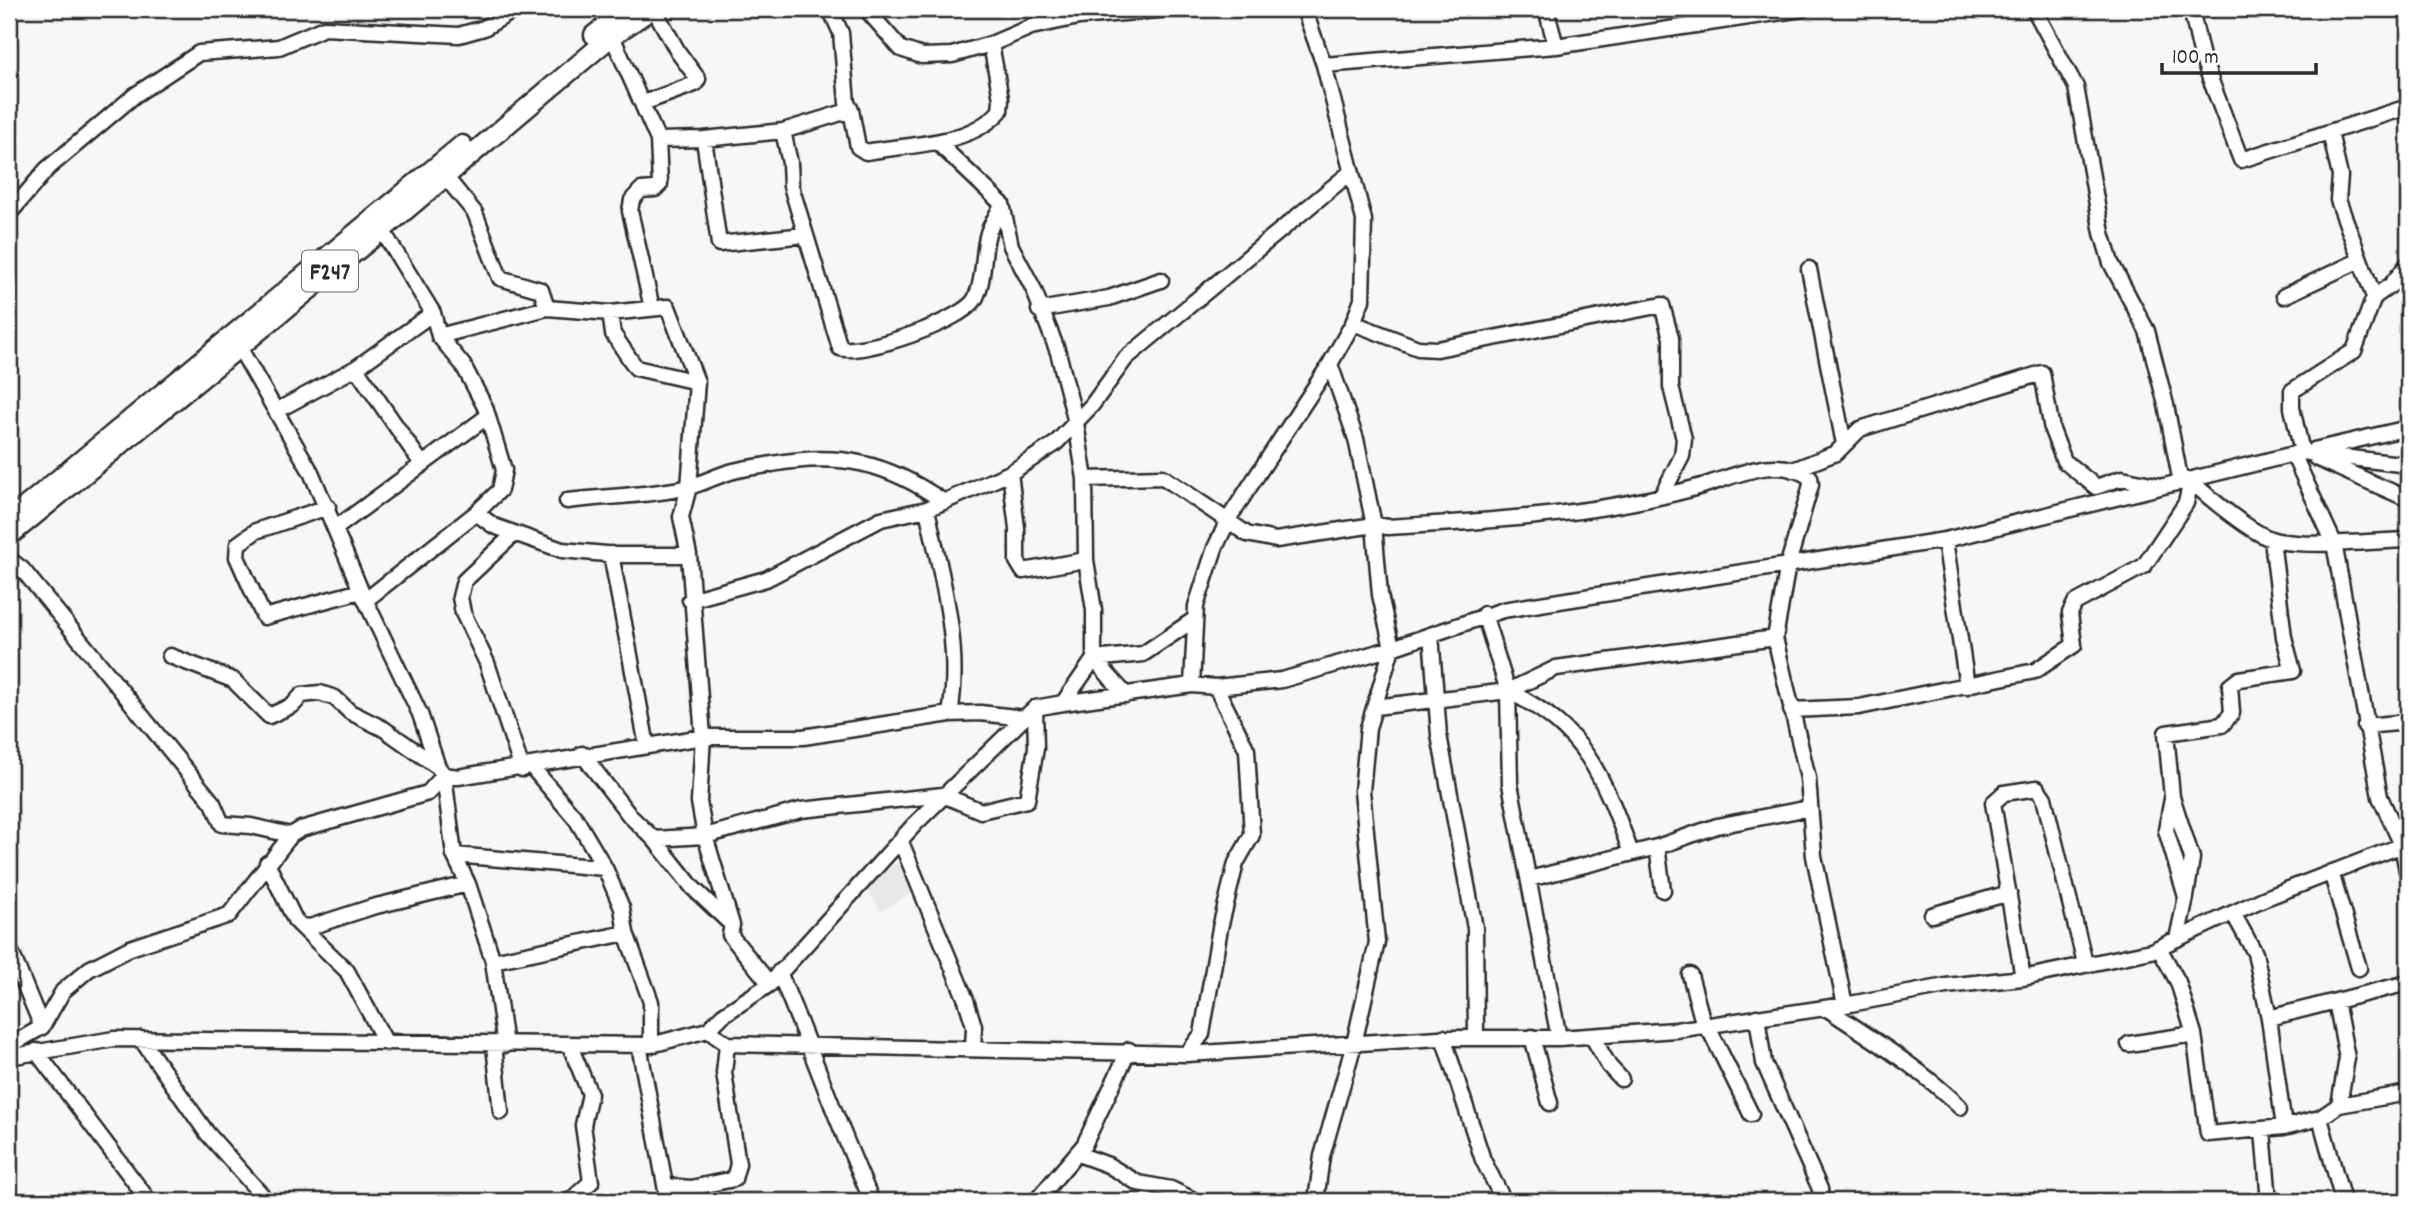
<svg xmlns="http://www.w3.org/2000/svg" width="2417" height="1210" viewBox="0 0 2417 1210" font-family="Dekko,sans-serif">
	<rect width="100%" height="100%" fill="#f7f7f7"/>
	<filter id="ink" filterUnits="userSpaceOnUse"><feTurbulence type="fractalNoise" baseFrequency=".0143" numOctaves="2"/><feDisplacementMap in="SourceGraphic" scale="14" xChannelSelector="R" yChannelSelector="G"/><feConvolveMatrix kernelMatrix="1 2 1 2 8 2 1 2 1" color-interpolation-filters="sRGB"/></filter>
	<g filter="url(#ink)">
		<path fill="#e8e8e8" d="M897,862L913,892L881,911L865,887Z"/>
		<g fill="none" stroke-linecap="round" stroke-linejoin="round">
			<g stroke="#2b2b2b" stroke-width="19">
				<path id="minor" d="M866,9L901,49L922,56L952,55L991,44L1031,27L1079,17L1169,9
					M1546,9L1556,46
					M2034,9L2076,87L2102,233L2111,263L2147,331L2166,405L2181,483
					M2191,9L2202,57L2241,160L2408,107
					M612,36L658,140L660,184L655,189L641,190L632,200L630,211L652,308
					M1324,65L1556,46L1802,9
					M643,103L695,84L698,79L678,52L654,9
					M851,110L858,147L866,152C909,144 969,146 1000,111L1001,99L991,44
					M783,131L790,163L791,186L840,348C862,356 967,320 976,297C985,278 982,253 988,233C991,224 998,214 1002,204
					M2330,132L2340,176L2338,200L2374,297
					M704,139L719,244L805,235
					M658,140L704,139L783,131L851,110L847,103L841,33L830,9
					M938,143L1002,204L1011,246L1033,288L1058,352L1076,423L1085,479L1086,560L1094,610V659L1063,703
					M444,175L475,213L500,278L541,290L547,308
					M9,214L47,169L135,95L199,53L279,47L324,28L459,35L484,28L516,9
					M1809,269L1844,444
					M2284,296L2360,260
					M1039,310L1109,298L1161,280
					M610,313L613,334L636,368L697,382
					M1353,323L1418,348L1437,349L1662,305L1671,338V387L1684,439L1682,456L1662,495
					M439,336L547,308L610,313L668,307L697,382L689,487L681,517L689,555L703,737L699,802L705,836L732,925
					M239,347L311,472L361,591L420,714L438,767L444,775L458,777L703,737H803L950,714L980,713L1024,718L1035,708L1063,703L1192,685L1216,687L1282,680L1392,648L1503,610L1945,540L2302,452L2408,465
					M356,368L422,464
					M276,411L356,368L433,313
					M2314,450L2408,428
					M2302,452L2292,408V391L2354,351L2374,297L2391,285L2408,264
					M2293,454L2334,543L2380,797L2402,845L2408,876
					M2316,458L2408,499
					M1793,470L1836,453L1860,429L2042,373L2052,430L2064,461L2096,487L2122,478L2161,486
					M1010,473L1017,528V561L1023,571L1086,560
					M1085,479L1163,477L1247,534L1276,540L1374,525L1388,527C1492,521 1601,515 1702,486C1736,476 1776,454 1810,477L1811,485L1788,564L1775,638L1808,778L1814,856L1845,1005
					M2191,481C2208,497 2252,534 2274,540C2308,548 2372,541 2408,540
					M567,501C607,496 650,496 689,487C703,483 716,476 730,472C743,468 758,467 772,464C840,452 887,462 944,502
					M328,507L256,531L238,544L237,557L264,617L361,591
					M927,509C941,575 962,646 950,714
					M476,513L494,526L562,550L617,555H689
					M336,528L488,416
					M514,534L464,581L460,597L463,613L487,663L522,769
					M1945,540L1967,686
					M611,554L647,746
					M9,559L22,569L213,803L222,824L251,826L291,835
					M366,600L476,513L500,490L504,470L485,407L463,365L439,336L433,313L382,230
					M690,600L766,579L881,519L927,509L1010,473L1055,444L1092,405L1126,358L1351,172
					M1484,614L1508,691L1510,784L1559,1038
					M1431,635L1439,735L1475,928L1476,1036
					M170,656L233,680L269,716L293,705L302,695L320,693L335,698L350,712L384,729L438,767
					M1094,659L1143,654L1195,619
					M1094,659L1126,695
					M1192,685L1196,606L1215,548L1229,518L1330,364L1353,323L1362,300L1364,220L1324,65L1304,9
					M1508,691C1586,729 1603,776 1631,853
					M1375,707L1508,691L1556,668L1775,638
					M1791,710L1859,707L2035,671L2074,645L2070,613L2075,603L2144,566L2186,503L2191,481
					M2365,726L2408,722
					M582,754L630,816L654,839L693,888L732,925L730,935L770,984
					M531,766L576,819L605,868L622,908L626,933L651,1002V1045
					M444,775L454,855L468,884L493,961L505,1045
					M2172,799L2166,830L2186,897L2177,939
					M654,839L705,836L801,810L943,795L981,811L1027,800L1036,748L1035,708
					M901,842L966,1000L974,1026L973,1049
					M1657,847L1663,890
					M454,855L605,868
					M267,863L295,920L301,926L310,927L372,907L468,884
					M2331,872L2359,968
					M1529,879L1657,847L1717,826L1809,808
					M2186,897L2192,858L2172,797L2166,733L2222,725L2232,713L2230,686L2239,679L2293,671L2284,637L2272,540
					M2233,913L2255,953L2269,1018L2284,1127L2320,1118L2339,1105L2408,1093
					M1932,915L2009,893
					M301,926L347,971L386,1043
					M9,947L42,1027
					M493,961L626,933
					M779,972C811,1048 838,1126 872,1201
					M1690,975L1704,1026L1711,1033L1751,1114
					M2023,978L1993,803L2004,793L2037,788L2044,798L2085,963
					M2336,1001L2408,983
					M1826,1008C1872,1039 1920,1068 1960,1107
					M1757,1017L1764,1063L1820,1189L1821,1201
					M2269,1018L2336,1001L2347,1058L2339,1105
					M708,1030L723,1015L770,984L915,824L1024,718
					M2194,1034L2208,1134L2284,1127
					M1592,1036L1609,1066L1621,1079
					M1443,1037L1483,1160L1504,1201
					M1532,1037L1550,1103
					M141,1039L207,1133L267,1201
					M2129,1044L2194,1034L2178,982L2159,948
					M494,1045L501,1112
					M639,1045L668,1201
					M9,1046L42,1027L63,991L89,969L130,948L229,915L291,835L301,829L428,793L444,775
					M570,1046L590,1094L583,1125L591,1182L570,1201
					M36,1051L149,1201
					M1187,1054L1202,1034L1220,928L1236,863L1252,835L1247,750L1216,687
					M9,1057L114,1039L651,1045L708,1030L727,1044L1187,1054L1439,1038H1559L1676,1030L1845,1005L1946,986L2023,978L2151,951L2263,899L2408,843
					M2320,1118L2343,1201
					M2263,1131L2269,1201
					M1078,1154L1108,1165L1138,1183L1171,1189L1196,1201
					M667,1186L691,1188L734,1179L738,1164L724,1073L727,1044
					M1036,1201L1084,1145L1129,1050
					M1316,1201L1322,1156L1354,1044L1377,942L1362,791L1368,728L1392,648L1380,595L1374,525L1356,439L1330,364"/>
			</g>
			<g stroke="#2b2b2b" stroke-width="23">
				<path id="major" d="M594,35L627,9
					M9,520L462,145
					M9,536L382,230L612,36L652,9"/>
			</g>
			<use href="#minor" stroke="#fff" stroke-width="14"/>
			<use href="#major" stroke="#fff" stroke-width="18"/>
		</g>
	</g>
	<g text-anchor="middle" stroke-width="6" stroke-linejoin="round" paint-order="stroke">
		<rect fill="#fff" stroke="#6b6b6b" stroke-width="2" x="302" y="250.5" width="56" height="41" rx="5"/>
		<g font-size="24" font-weight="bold" fill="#2b2b2b">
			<text x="330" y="279">F247</text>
		</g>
	</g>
	<rect width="2417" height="1210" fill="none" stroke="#fff" stroke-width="35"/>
	<rect x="18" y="18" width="2382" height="1175" fill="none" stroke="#2b2b2b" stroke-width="2.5" filter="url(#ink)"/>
	<path d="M2162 63v10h154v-10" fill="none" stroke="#2b2b2b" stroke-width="3.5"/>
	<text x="2172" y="63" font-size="21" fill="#2b2b2b" stroke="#ffffff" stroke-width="5" paint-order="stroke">100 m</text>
</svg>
